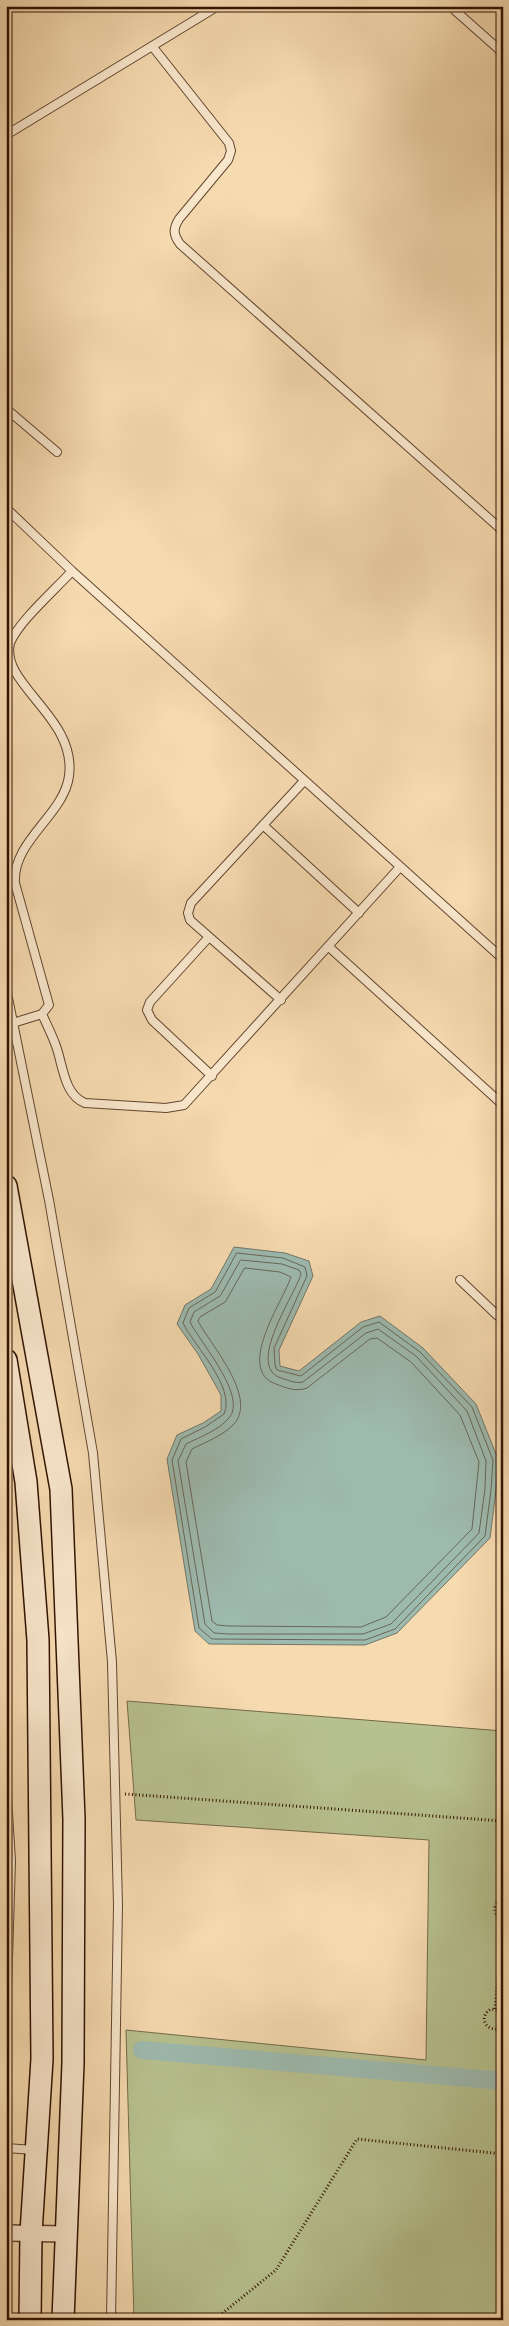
<svg xmlns="http://www.w3.org/2000/svg" width="509" height="2326" viewBox="0 0 509 2326" font-family="'Sorts Mill Goudy',serif">
	<rect width="100%" height="100%" fill="#f6dab0"/>
	<filter id="stains"><feTurbulence type="fractalNoise" baseFrequency=".004" numOctaves="4"/><feColorMatrix values="0 0 0 0 .2 0 0 0 0 .09 0 0 0 0 .02 0 0 0 .5 -.17"/></filter>
	<radialGradient id="worn" r=".72"><stop offset=".6" stop-color="#630" stop-opacity="0"/><stop offset="1" stop-color="#630" stop-opacity=".3"/></radialGradient>
	<path fill="#b7c18f" stroke="#746a48" d="M127,1701L503,1731V2320H134L126,2030L426,2060L429,1840L136,1820Z"/>
	<path fill="#9dbaaf" stroke="#72776a" d="M234,1247L285,1253L309,1261L313,1276L279,1350L280,1366L299,1371L361,1322L380,1316L423,1348L476,1404L498,1459L496,1490L490,1538L397,1633L365,1645L209,1644L195,1631L167,1459L177,1435L203,1423L221,1411V1395L198,1354L177,1324L185,1305L211,1289Z"/>
	<g fill="none" stroke-linecap="round" stroke-linejoin="round">
		<path stroke="#676658" stroke-width="1" d="M237,1253L283,1258L305,1267L307,1276L274,1348L275,1365L277,1370L301,1376L363,1327L379,1322L420,1352L472,1407L493,1460L491,1490L485,1536L395,1629L365,1640L212,1639L199,1628L172,1460L181,1439L205,1427L224,1414C236,1387 194,1346 183,1323L189,1308L215,1292Z
			M241,1260L282,1264L299,1270L301,1274C295,1295 245,1366 281,1378C288,1380 296,1384 303,1382L366,1333L378,1329L416,1356L467,1411L486,1461L485,1489L479,1533L391,1624L363,1634H228L214,1633L205,1624L178,1461L186,1444C200,1437 219,1430 229,1418C248,1396 199,1341 190,1322L194,1312L220,1296Z
			M245,1268L280,1272L291,1277C283,1301 235,1370 276,1384C286,1388 296,1392 307,1388L370,1339L377,1338L411,1362L460,1415L479,1462L472,1529L386,1617L361,1627L228,1626L217,1625L212,1621L186,1462L192,1449C206,1442 224,1435 234,1424C258,1397 210,1344 198,1321L200,1317L225,1302Z"/>
		<path stroke="#9dbaaf" stroke-width="18" d="M142,2050L503,2081"/>
		<g stroke="#62452e" stroke-width="10">
			<path id="service" d="M450,6L503,53
				M152,46L229,143L231,151L228,160L179,219C173,229 173,234 180,244L503,531
				M6,135L218,6
				M6,412H10L57,452
				M6,508L72,571L503,959
				M263,825L359,913
				M209,937L150,1002L147,1010L152,1020L212,1076
				M329,947L503,1105
				M6,988L49,1200L93,1453L112,1662L118,1905L111,2320
				M281,1000L190,920L188,913L191,903L304,781
				M42,1014C47,1025 52,1035 56,1046C63,1065 64,1095 85,1103L166,1108L184,1105L400,867
				M13,1023L42,1014L49,1005L15,883C12,841 64,815 69,776C77,717 0,685 10,643C19,621 55,590 72,571
				M460,1280L498,1316H503
				M6,1781L11,1861L6,2023
				M6,2148L34,2150"/>
		</g>
		<g stroke="#62452e" stroke-width="18">
			<path id="minor" d="M6,2233L66,2234"/>
		</g>
		<g stroke="#311302" stroke-width="24">
			<path id="secondary" d="M6,1186L61,1489L74,1819L73,2063L63,2320
				M6,1360L26,1482L38,1640L42,2059L31,2233L30,2320"/>
		</g>
		<path stroke="#311302" stroke-width="3" stroke-dasharray="1 2.5" stroke-linecap="butt" d="M125,1794L503,1821
			M503,1900L496,1904C493,1911 496,1917 503,1920
			M495,2009L503,1928
			M503,2013L498,2010L491,2009C479,2016 484,2030 498,2029L503,2025
			M214,2320L276,2270L357,2139L503,2154"/>
		<use href="#service" stroke="#f9e7cc" stroke-width="8"/>
		<use href="#minor" stroke="#f9e7cc" stroke-width="15"/>
		<use href="#secondary" stroke="#f9e7cc" stroke-width="21"/>
	</g>
	<rect width="509" height="2326" fill="none" stroke="#f6dab0" stroke-width="25"/>
	<rect x="8" y="8" width="494" height="2311" fill="none" stroke="#311302" stroke-width="2.5"/>
	<rect x="12" y="12" width="484" height="2301" fill="none" stroke="#311302"/>
	<rect width="100%" height="100%" filter="url(#stains)"/>
	<rect width="100%" height="100%" fill="url(#worn)"/>
</svg>
